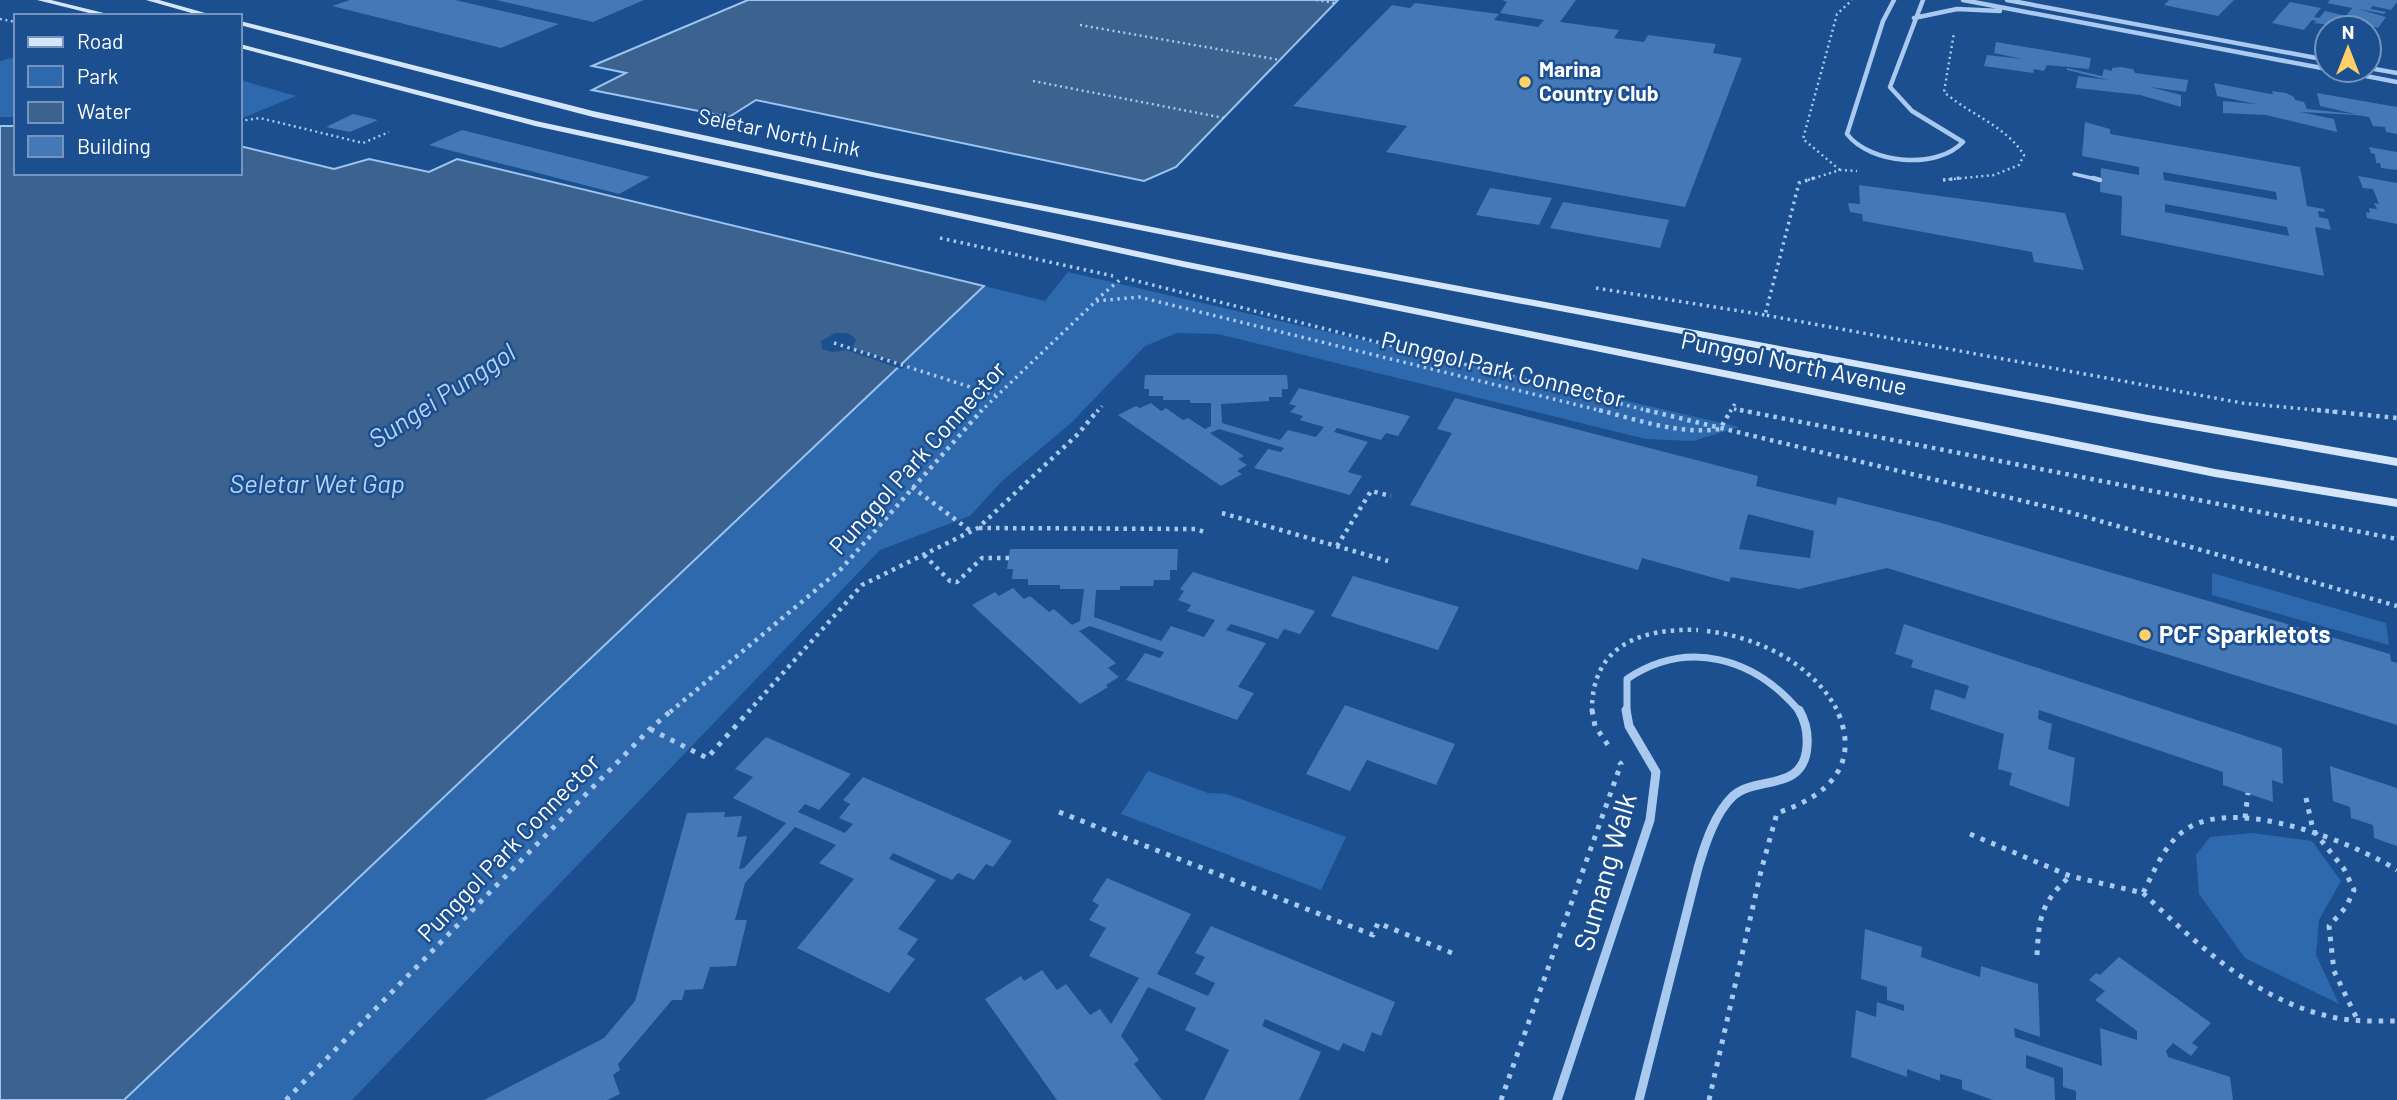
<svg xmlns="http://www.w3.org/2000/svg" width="2397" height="1100" viewBox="0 0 2397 1100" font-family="Barlow,sans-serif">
	<rect width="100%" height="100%" fill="#1b4f8f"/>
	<path fill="#2e69ad" d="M16,57V117H0V61Z
		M240,80L296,96L240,119Z
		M1068,272L1739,427L1693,441L1646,439L1218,334L1177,333L1145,346L1071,423L1002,481L970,516L880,550L352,1100H124L984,286L1045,301Z
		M2212,573L2386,623L2389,645L2212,595Z
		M1148,771L1208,793L1227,794L1346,837L1321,890L1121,814Z
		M2252,833L2312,841L2341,881L2319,920L2316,955L2339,1004L2245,958L2199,894L2196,855L2210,837Z"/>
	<path fill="#3c6290" stroke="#9cc4f0" stroke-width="2" d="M748,0H1338L1176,167L1144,181L756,100L729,117L592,90L626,73L592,66Z
		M0,126H16V173H240V146L334,169L369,159L429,172L457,159L984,286L124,1100H0Z"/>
	<path fill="#1b4f8f" d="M835,333H847L854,337L856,340L852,348L906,365L902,369L846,350L832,352L822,349L821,341Z"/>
	<path fill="#4478b7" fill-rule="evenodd" d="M350,0H455L559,24L501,48L332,6Z
		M496,0H644L593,22Z
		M1502,0H1576L1560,22L1619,30L1614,38L1644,42L1648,35L1716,44L1713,53L1742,58L1685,207L1386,152L1407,126L1293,106L1392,5L1410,8L1415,3L1499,14L1494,20L1538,27L1544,20L1500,13L1507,2Z
		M2169,0H2234L2218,16L2164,5Z
		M2330,0H2397V2L2391,10L2372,6L2371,9L2386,12L2384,14L2358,9L2386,17L2378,28L2359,24L2357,28H2337L2339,26L2314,23L2317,21L2312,20L2304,30L2272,23L2290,2L2321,8L2314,17L2319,18L2325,11L2346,16L2352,8L2327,3Z
		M1996,42L2091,58L2089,69L2047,65L2044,71L2034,69L2033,73L1984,66L1987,55L2022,59L1994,53Z
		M2120,67L2133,69L2135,73L2188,80L2186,92L2150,87L2181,95V107L2140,95L2076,88L2078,76L2108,80L2067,70V68L2102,76L2104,69L2112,71V68Z
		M2214,83L2270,94H2273L2272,91L2286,93L2294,97L2295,100L2304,102L2307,109L2355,114L2320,106L2317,93L2397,107V134L2386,132L2385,127L2373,126L2369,117L2356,115L2300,112L2334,119L2337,132L2266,115L2223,113V101L2256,104L2217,96Z
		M353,114L378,120L350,132L326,127Z
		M2085,122L2110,129V134L2300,167L2307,206L2324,209L2325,212L2318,211L2319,217L2328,219L2331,230L2315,227L2324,276L2121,235L2122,196L2100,192L2101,168L2139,175V167L2082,156ZM2163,172L2276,192L2277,200L2164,180ZM2165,204L2287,227L2289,236L2165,212Z
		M462,130L650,177L619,194L429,145Z
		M2369,147L2397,152V170L2381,168L2380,163H2376L2375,154L2371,153Z
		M2358,176L2397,183V224L2367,218L2366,212L2370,213L2369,208L2377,209L2374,203L2379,204L2373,189L2363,188Z
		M1859,185L2065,213L2084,270L2034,262L2032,252L1863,221L1862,214L1850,212L1848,203L1860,204Z
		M1490,188L1552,198L1539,225L1476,215Z
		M1563,202L1669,220L1660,248L1550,228Z
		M1145,375H1287L1288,389H1282V397H1269V401L1221,404L1222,423L1280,440L1288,430L1316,437L1324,427L1300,420L1303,416L1290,412L1296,406L1289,404L1299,388L1410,416L1398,436L1386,433L1381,440L1337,428L1334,432L1368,442L1348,472L1362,476L1350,495L1254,468L1268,449L1281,452L1284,448L1219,429L1210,433L1244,456L1238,459L1247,465L1237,471L1242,474L1221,486L1118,415L1136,406L1140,408L1151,403L1161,411L1166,408L1183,420L1188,418L1205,429L1211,426V403H1190V400H1163V396H1149V389H1144Z
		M1455,398L1758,476L1756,486L1836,505L1838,497L1938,522L2390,654L2391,661L2397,663V725L1887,568L1799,589L1731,577L1729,582L1642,558L1638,570L1410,505L1452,433L1437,429ZM1748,514L1814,531L1810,558L1739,549Z
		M1010,549H1178L1177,570H1170V580H1154L1153,586H1120V590H1096L1094,617L1161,641L1171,626L1204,637L1215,620L1187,611L1191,605L1178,600L1184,591L1180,589L1193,572L1315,611L1300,634L1284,629L1278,639L1231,624L1226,630L1266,643L1238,687L1254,693L1237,720L1126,680L1145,653L1160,658L1164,652L1090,626L1079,631L1116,663L1108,668L1119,677L1106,685L1108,687L1080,704L972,605L995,592L999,596L1013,588L1024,599L1030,596L1049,612L1054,609L1072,625L1080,621L1084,589H1060V585H1028V579H1012L1013,569H1007Z
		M1353,576L1459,607L1438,650L1331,616Z
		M1904,624L2282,748L2283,784L2272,780L2273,802L2223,785V772L2039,710L2038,719L2052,724L2048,749L2075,758L2069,807L2009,785L2012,773L1998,769L2004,734L1930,709L1935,689L1965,699L1969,686L1911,667L1913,660L1895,654Z
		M1345,705L1455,744L1436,785L1367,760L1350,791L1306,774Z
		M766,737L851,774L819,810L805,804L798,812L845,833L853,824L839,818L850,804L843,800L863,777L1012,841L993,867L986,864L974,880L958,873L952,880L893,853L889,859L936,880L898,929L918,939L907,954L915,959L889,993L797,948L854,879L819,863L836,845L795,827L745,883L735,920H747L736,966L710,967L703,989L685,990L682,1000H672L618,1064L620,1070L613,1075L620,1094L607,1100H484L604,1038L635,1001L687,813L725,812L724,817L742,816L737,837L747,836L739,869L744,868L786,823L733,798L753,777L735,769Z
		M2330,766L2397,788V846L2374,838L2373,825L2351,818L2350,807L2333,801Z
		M1107,878L1191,914L1157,974L1208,996L1215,983L1195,974L1205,957L1195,953L1211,926L1395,1002L1381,1036L1372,1032L1364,1052L1343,1043L1339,1051L1265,1019L1262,1026L1321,1052L1299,1100H1204L1229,1050L1185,1030L1196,1008L1148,987L1121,1036L1139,1060L1134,1064L1162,1100H1057L985,999L1021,976L1024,981L1042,970L1057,990L1066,984L1090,1015L1100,1009L1111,1024L1139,978L1089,956L1106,928L1089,920L1099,905L1092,901Z
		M1865,929L1922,947L1921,957L1980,977L1981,966L2038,984L2040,1037L2014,1028L2015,1037L2102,1066L2100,1028L2137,1040V1031L2095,1000L2105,991L2089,980L2096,973L2100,975L2119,957L2211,1023L2192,1043L2198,1047L2191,1056L2173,1043L2166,1051L2168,1057L2230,1077L2233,1100H2076V1091L2063,1087V1068L2026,1055V1068L2054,1078L2055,1100H1993L1962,1089V1080L1940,1074V1081L1907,1069V1077L1851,1057L1856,1010L1876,1017L1877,1002L1904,1011V1005L1887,1000V987L1861,979Z"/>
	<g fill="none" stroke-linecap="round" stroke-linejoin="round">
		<path stroke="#a9c9ee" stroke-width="2.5" stroke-dasharray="2 3.5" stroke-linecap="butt" d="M1316,0L1335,3
			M0,19L16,22
			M1080,25L1280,60
			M1033,81L1224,118
			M240,121L260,118L363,143L389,132
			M1840,170L1803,139L1837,14L1852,0
			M1808,180L1840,170L1857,171
			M1943,180L1994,175L2019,165L2024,155C2005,125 1970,115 1944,92L1954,33"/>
		<path stroke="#a9c9ee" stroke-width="3.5" stroke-dasharray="2.5 4.5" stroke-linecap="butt" d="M1814,178L1799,183L1765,315L2242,403L2335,412
			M1943,180L1960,178
			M940,238L1113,276
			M1125,278L1653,412
			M1596,288L1765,315
			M1096,300L1122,278
			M834,343L995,395
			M1734,409L1749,412
			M980,412L1096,301L1139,297L1606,412
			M1097,412L1102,406
			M1730,412L1737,400"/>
		<path stroke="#a9c9ee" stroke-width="4.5" stroke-dasharray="3.5 5" stroke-linecap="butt" d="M1599,410C1638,420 1680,435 1720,429L1731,410
			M1646,410L2065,511L2397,606
			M1740,410L2397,539
			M2317,410L2397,418
			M912,487L972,532
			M1222,513L1388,561
			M979,528L1196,529L1207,533
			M1337,546L1371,491L1391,496
			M924,555L950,581L957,582L982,558H1009
			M1707,631C1758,637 1814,664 1838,712
			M670,712L841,569L982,410
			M748,712L862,585L978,528L1078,434L1098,410
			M1592,712C1591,645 1641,628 1698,630"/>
		<path stroke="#a9c9ee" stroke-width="5" stroke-dasharray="4.5 7" stroke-linecap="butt" d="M1592,710L1595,726L1608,745
			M650,729L707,758L750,710
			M2306,798L2313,830L2344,869L2354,890L2346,907L2329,926L2334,971L2358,1021
			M1059,812L1373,935L1378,923L1452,953
			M2245,818L2248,793
			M1970,834L2070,876L2143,893C2155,870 2165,842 2188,828C2239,797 2352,842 2397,870
			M2143,893C2196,943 2254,999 2328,1016C2351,1022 2374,1021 2397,1021
			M2037,955C2039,917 2041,903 2070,876
			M286,1100L650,729L672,710
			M1501,1100L1621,764L1619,762
			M1709,1100L1761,871L1777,813C1826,797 1862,766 1837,710"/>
		<path stroke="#a9c9ee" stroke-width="3.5" d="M2074,174L2100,180"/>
		<path stroke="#a9c9ee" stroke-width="4.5" d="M2093,178L2100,180"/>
		<path stroke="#a9c9ee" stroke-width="4.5" d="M1894,0L1883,21L1847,134C1870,164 1937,170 1963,142L1912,111L1890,87L1923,0
			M1963,0L2327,69
			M2007,0L2327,60
			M1914,18L1957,9L2000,11
			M2369,68L2397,73
			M2335,70L2397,82"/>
		<path stroke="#a9c9ee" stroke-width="7" d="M1627,712V679C1688,638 1755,658 1800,712"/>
		<path stroke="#a9c9ee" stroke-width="9" d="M1557,1100L1650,820L1656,772L1629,726L1626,710
			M1639,1100L1698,868C1705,844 1715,813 1733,796C1756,775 1804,793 1807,746C1808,733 1806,722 1799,710"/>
		<path fill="#d6e6fa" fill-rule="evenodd" d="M37,0H51L116,16H101Z
			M146,0H159L216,16H202Z
			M240,21L593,111L877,173L1305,257L2148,415L2397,458V466L2148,422L1305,263L877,178L593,117L240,25Z
			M240,44L536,121L1183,261L2215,469L2397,499V507L2215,477L1183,267L535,126L240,48Z"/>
	</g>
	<g fill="#ffd166" stroke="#1b4f8f" stroke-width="2.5">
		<circle cx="1525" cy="82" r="7"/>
		<circle cx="2145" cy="635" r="7"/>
	</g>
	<g text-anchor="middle" stroke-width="5" stroke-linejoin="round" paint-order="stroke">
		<g font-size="21" font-weight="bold" fill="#fff" stroke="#1b4f8f" text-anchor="start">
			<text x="1539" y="77">Marina<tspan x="1539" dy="24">Country Club</tspan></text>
		</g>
		<g font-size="21" fill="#fff" stroke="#1b4f8f">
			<text transform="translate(779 133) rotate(12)" y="7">Seletar North Link</text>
		</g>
		<g font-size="24" fill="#fff" stroke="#1b4f8f">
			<text transform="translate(1794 364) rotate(12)" y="8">Punggol North Avenue</text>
			<text transform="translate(1503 370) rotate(14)" y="8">Punggol Park Connector</text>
			<text transform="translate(918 458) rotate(-48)" y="8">Punggol Park Connector</text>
			<text transform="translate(509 848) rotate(-46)" y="8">Punggol Park Connector</text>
		</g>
		<g font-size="24" font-weight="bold" fill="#fff" stroke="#1b4f8f" text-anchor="start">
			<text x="2159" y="643">PCF Sparkletots</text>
		</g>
		<g font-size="26" font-style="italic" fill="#b5d3f5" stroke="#1b4f8f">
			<text transform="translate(442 396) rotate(-33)" y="9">Sungei Punggol</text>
			<text x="317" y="493">Seletar Wet Gap</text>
		</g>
		<g font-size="28" fill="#fff" stroke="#1b4f8f">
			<text transform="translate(1605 872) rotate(-74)" y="10">Sumang Walk</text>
		</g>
	</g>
	<rect x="14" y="14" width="228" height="161" fill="#1b4f8f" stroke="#7695bc" stroke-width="2"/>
	<rect x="28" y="37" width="35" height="10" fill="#d6e6fa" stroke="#7695bc" stroke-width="2"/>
	<text x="77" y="49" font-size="21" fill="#ffffff">Road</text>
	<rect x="28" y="66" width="35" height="21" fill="#2e69ad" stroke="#7695bc" stroke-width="2"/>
	<text x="77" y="84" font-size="21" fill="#ffffff">Park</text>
	<rect x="28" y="102" width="35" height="21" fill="#3c6290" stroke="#7695bc" stroke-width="2"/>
	<text x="77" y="119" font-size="21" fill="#ffffff">Water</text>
	<rect x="28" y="136" width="35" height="21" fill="#4478b7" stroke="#7695bc" stroke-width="2"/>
	<text x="77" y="154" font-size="21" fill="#ffffff">Building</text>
	<g transform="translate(2348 49)"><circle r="33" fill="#1b4f8f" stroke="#7695bc" stroke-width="2"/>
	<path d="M0-5L12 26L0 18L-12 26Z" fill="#ffd166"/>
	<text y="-10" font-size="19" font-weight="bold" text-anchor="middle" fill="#ffffff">N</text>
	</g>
</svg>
